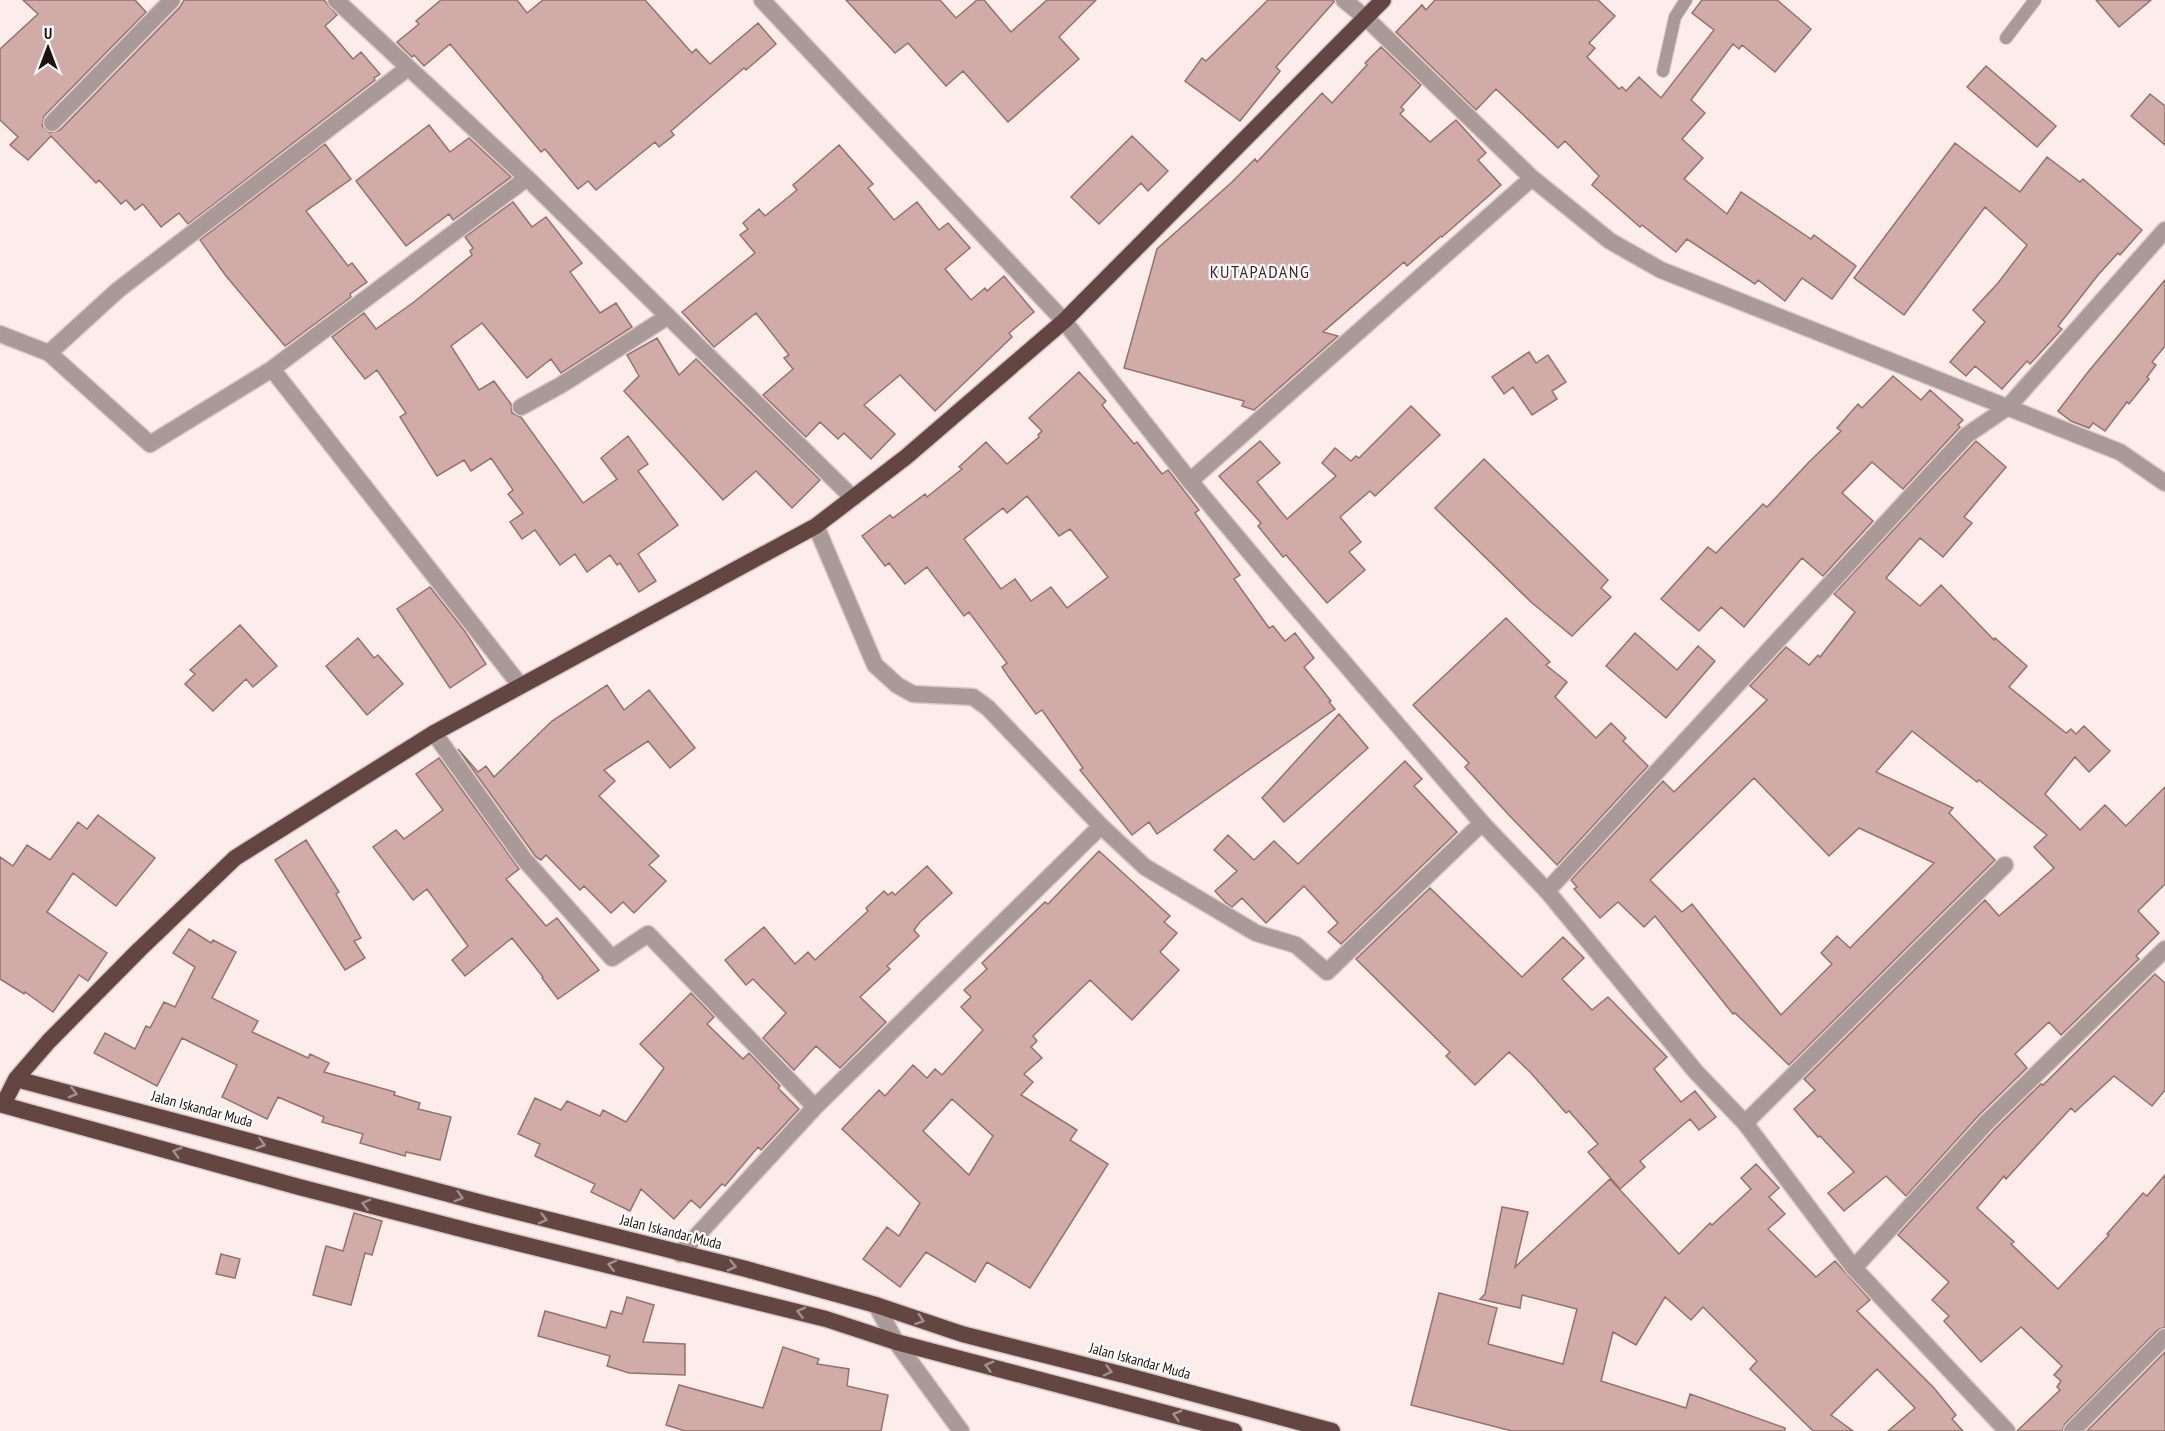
<svg xmlns="http://www.w3.org/2000/svg" width="2165" height="1431" viewBox="0 0 2165 1431" font-family="'PT Sans Narrow',sans-serif">
	<rect width="100%" height="100%" fill="#fcecea"/>
	<path fill="#d0aba7" stroke="#94726e" stroke-width="1.5" fill-rule="evenodd" d="M23,0H135L146,12L44,116L42,126L50,133L60,130L180,7L184,0H324L337,15L325,26L353,59L361,52L380,74L374,78L375,80L188,224L179,213L161,227L143,204L135,210L126,200L121,204L99,180L96,183L51,136L28,160L10,145L18,137L0,120V49L38,14Z
		M441,0H517L527,13L543,0H645L692,53L696,49L710,64L758,23L776,44L746,70L744,68L671,131L674,135L659,147L655,142L596,190L588,181L578,189L545,149L541,152L450,44L424,66L414,55L412,57L397,42L419,24L416,21Z
		M846,0H940L956,18L977,0H984L1011,32L1047,0H1096L1059,37L1079,59L1008,122L963,71L946,86L908,43L895,53Z
		M1268,0H1334V2L1276,67L1280,71L1240,121L1185,81L1202,58L1206,61Z
		M1435,0H1598L1615,16L1589,43L1595,48L1587,57L1619,89L1622,87L1626,91L1639,77L1661,98L1714,30L1692,13L1702,0H1777L1811,29L1775,72L1742,45L1739,49L1733,44L1691,100L1705,113L1682,139L1703,158L1684,179L1727,214L1741,192L1811,239L1814,235L1856,266L1832,299L1802,278L1785,301L1758,280L1755,284L1687,239L1676,252L1642,225L1640,227L1592,185L1599,176L1565,141L1558,148L1496,89L1476,110L1396,32L1422,5L1426,10Z
		M2096,0H2151L2119,27Z
		M1381,47L1421,85L1401,107L1404,110L1400,114L1430,142L1456,120L1486,153L1478,160L1501,185L1442,237L1441,236L1407,266L1404,262L1323,332L1338,336L1254,410L1242,406L1244,401L1124,368L1157,249L1232,182L1255,159L1257,162L1322,93L1332,103L1367,65L1365,63Z
		M1986,66L2056,126L2037,147L1967,87Z
		M2150,94L2165,106V145L2131,116Z
		M429,125L450,152L469,138L511,177L453,220L449,214L406,246L356,181Z
		M1132,136L1168,171L1148,191L1141,183L1099,224L1071,197Z
		M1955,143L2020,192L2047,157L2080,182L2083,179L2142,230L2120,255L2118,253L2098,275L2058,326L2062,329L2030,364L2027,361L2002,389L1975,366L1966,376L1950,362L1985,322L1973,310L1998,283L2027,245L1985,207L1904,315L1854,278Z
		M325,144L351,179L306,211L348,266L352,263L367,282L350,294L351,297L285,346L226,276L200,240Z
		M839,145L873,184L868,188L894,220L917,202L939,230L948,223L970,248L945,269L971,300L985,288L987,291L1004,276L1034,312L1009,333L1012,337L935,411L900,375L864,405L895,434L871,459L844,433L838,439L820,422L806,437L763,395L793,369L784,358L789,355L756,313L714,347L682,312L755,253L740,235L748,229L743,223L759,209L765,216L797,190L793,185Z
		M513,202L532,227L546,217L582,263L570,272L600,313L616,303L632,327L561,373L551,359L527,378L482,323L451,346L479,390L494,381L511,404L512,413L521,417L583,503L617,479L601,458L628,436L648,464L638,471L678,525L638,554L656,581L639,592L620,563L617,565L610,555L587,572L575,554L560,565L535,530L522,539L510,522L523,513L508,494L513,490L491,458L471,471L464,460L437,476L400,417L406,413L377,370L365,379L332,337L364,313L376,329L414,302L472,255L470,251L473,248L465,237Z
		M2165,280V346L2152,362L2156,365L2147,377L2149,379L2129,404L2127,402L2105,431L2093,423L2089,428L2071,421L2058,411L2088,372Z
		M657,338L679,375L696,359L820,480L792,508L756,471L723,500L624,391L639,376L627,355Z
		M1529,352L1536,363L1548,355L1566,382L1552,391L1557,399L1532,415L1513,387L1504,394L1492,377Z
		M1079,372L1106,401L1102,405L1134,444L1137,442L1162,474L1168,470L1199,510L1195,513L1240,575L1234,579L1269,628L1273,626L1285,641L1295,633L1314,658L1304,667L1331,701L1329,702L1335,709L1157,834L1149,822L1132,835L1080,770L1083,768L1042,710L1036,714L1008,676L1002,667L1007,663L969,612L964,616L927,567L905,584L889,563L885,566L862,536L890,515L893,518L925,494L927,497L962,469L959,467L986,442L1007,464L1039,437L1038,435L1042,431L1029,418ZM1027,496L1059,536L1070,529L1108,577L1067,608L1051,587L1031,601L1015,579L1001,589L964,539L1003,508L1007,513Z
		M1893,376L1921,400L1930,390L1963,420L1958,425L1960,427L1903,489L1872,462L1842,493L1873,521L1823,576L1802,558L1744,627L1721,607L1699,631L1661,599L1708,547L1716,553L1763,504L1767,507L1809,462L1841,431L1837,428L1858,404L1862,408Z
		M1411,406L1440,435L1375,496L1370,491L1340,517L1361,542L1349,552L1365,570L1327,603L1286,555L1283,557L1258,526L1261,523L1219,476L1260,441L1280,463L1257,482L1287,519L1336,476L1322,463L1335,448L1351,461L1356,456L1359,458Z
		M1976,441L2006,467L1964,517L1972,523L1943,557L1920,538L1886,578L1920,606L1941,585L1994,640L1995,638L2027,666L2009,687L2066,733L2071,729L2076,734L2084,726L2110,751L2089,772L2075,757L2045,794L2080,830L2105,805L2126,826L2165,787V884L2138,911L2159,933L2136,956L2139,959L2061,1035L2049,1022L2015,1054L2027,1068L1979,1115L1906,1196L1886,1176L1844,1211L1828,1193L1854,1172L1820,1136L1818,1137L1794,1109L1815,1090L1804,1079L1985,900L1999,916L2054,868L2034,847L2047,835L1979,780L1977,782L1912,731L1876,772L1953,808L1949,813L1995,860L1789,1065L1735,1013L1733,1014L1655,916L1644,927L1618,902L1600,918L1574,889L1577,887L1571,880L1663,781L1674,792L1767,700L1750,686L1786,647L1809,665L1818,655L1820,657L1855,612L1834,594ZM1754,778L1829,856L1859,828L1934,863L1850,948L1837,936L1821,953L1832,964L1781,1015L1692,904L1682,912L1650,880Z
		M1484,459L1608,580L1601,588L1611,597L1572,636L1531,602L1435,508Z
		M430,587L464,630L486,664L450,688L397,609Z
		M1506,618L1550,662L1546,665L1567,682L1555,697L1596,738L1611,723L1626,738L1623,741L1648,766L1557,865L1508,814L1465,767L1469,763L1413,705Z
		M240,625L277,666L253,687L246,679L213,711L185,684L195,674L190,670Z
		M1635,633L1677,670L1698,646L1715,661L1666,718L1606,666Z
		M358,638L374,658L378,655L403,684L367,715L326,666Z
		M607,685L624,710L649,690L695,748L670,768L648,741L604,770L615,781L599,796L659,856L649,865L666,881L634,913L623,902L611,913L584,886L580,890L546,855L541,860L536,857L458,749L478,772L486,766L494,777L552,721Z
		M1339,714L1368,748L1284,822L1262,798Z
		M439,758L519,869L506,879L546,926L557,918L599,970L558,999L542,978L543,977L512,938L465,976L452,960L468,946L427,889L413,900L373,847L396,830L404,839L443,810L416,774Z
		M1405,761L1422,779L1414,786L1457,832L1341,944L1328,932L1338,923L1304,886L1266,923L1242,898L1232,907L1225,902L1215,891L1237,871L1214,850L1228,835L1254,860L1274,841L1298,864Z
		M98,815L155,858L116,906L73,873L47,912L107,953L88,981L79,975L53,1012L25,992L24,994L0,979V857L13,866L27,845L50,860L78,822L87,829Z
		M306,840L339,892L336,894L361,938L354,941L365,958L345,970L275,860Z
		M1099,851L1170,916L1164,922L1177,933L1160,952L1179,970L1132,1020L1090,980L1033,1036L1037,1041L1031,1047L1042,1058L1024,1074L1033,1082L1021,1095L1077,1130L1070,1140L1108,1164L1030,1288L987,1262L975,1282L926,1252L900,1287L863,1259L887,1227L899,1236L920,1203L842,1129L879,1090L885,1096L913,1065L927,1078L935,1069L942,1075L983,1030L961,1007L971,997L964,990L987,969L982,963L1045,902L1048,904ZM952,1099L993,1136L969,1175L923,1131Z
		M927,866L952,893L920,922L914,930L919,936L887,966L890,969L860,997L886,1022L840,1068L816,1046L794,1070L763,1038L786,1013L753,979L746,985L725,960L764,927L795,964L808,952L815,960L868,911L866,908L884,891L888,895L892,892L895,895Z
		M1430,888L1522,977L1563,937L1584,958L1562,979L1592,1010L1608,997L1611,1000L1667,1057L1654,1069L1681,1102L1695,1091L1716,1117L1699,1130L1690,1119L1640,1161L1645,1167L1620,1189L1588,1152L1598,1144L1569,1111L1566,1113L1531,1073L1509,1052L1475,1085L1446,1056L1450,1052L1356,959Z
		M189,929L211,943L213,940L236,952L212,998L258,1021L252,1032L308,1058L310,1054L329,1063L324,1072L395,1092L394,1095L420,1103L418,1109L451,1117L440,1160L406,1152L405,1156L360,1143L363,1134L322,1122L324,1117L278,1097L267,1119L222,1097L237,1065L182,1038L157,1086L94,1053L105,1033L135,1049L146,1026L150,1028L164,1002L175,1007L195,967L173,953Z
		M2155,974L2165,983V1090L2152,1106L2114,1076L2075,1112L2071,1108L2006,1179L2004,1176L1977,1208L2014,1242L2011,1244L2058,1289L2109,1235L2107,1234L2143,1193L2147,1196L2165,1175V1327L2158,1330L2065,1424L2062,1431H2017L2060,1390L2057,1387L2061,1381L2054,1375L2062,1366L2021,1327L1981,1362L1944,1321L1949,1316L1932,1300L1949,1282L1898,1235L1995,1129L2041,1084L2043,1085Z
		M691,993L714,1017L707,1024L743,1059L749,1053L780,1086L778,1088L799,1109L761,1150L758,1147L725,1186L722,1184L700,1208L691,1200L674,1219L641,1189L630,1211L591,1192L595,1184L535,1156L540,1144L518,1134L535,1098L561,1110L567,1101L600,1116L603,1110L626,1122L664,1068L640,1044Z
		M1756,1164L1779,1188L1769,1197L1785,1214L1768,1229L1816,1277L1835,1261L1870,1300L1857,1311L1934,1388L1956,1415L1952,1419L1963,1431H1888L1915,1408L1877,1369L1831,1415L1853,1431H1813L1750,1369L1757,1361L1703,1307L1691,1320L1665,1297L1636,1345L1613,1332L1601,1381L1686,1408L1690,1394L1785,1428V1431H1512L1411,1405L1439,1293L1497,1308L1488,1344L1563,1364L1577,1309L1522,1295L1520,1308L1480,1299L1485,1294L1502,1207L1528,1212L1515,1267L1610,1179L1679,1254L1710,1223L1712,1225L1751,1189L1741,1178Z
		M354,1213L382,1221L372,1255L365,1253L351,1305L313,1295L326,1246L343,1251Z
		M221,1254L240,1259L235,1278L216,1274Z
		M627,1297L654,1305L643,1342L685,1344V1375L629,1373L607,1366L610,1356L538,1336L545,1311L606,1328L611,1311L622,1314Z
		M783,1347L819,1359L817,1364L849,1369L847,1386L888,1395L881,1431H685L666,1425L679,1385L763,1408Z
		M2165,1352V1431H2087Z"/>
	<g fill="none" stroke-linecap="round" stroke-linejoin="round">
		<g stroke="#d9c9c7" stroke-width="14">
			<path id="service" d="M2006,38L2035,0
				M1663,71L1675,17L1686,0"/>
		</g>
		<g stroke="#d9c9c7" stroke-width="19">
			<path id="minor" d="M336,0L527,178L853,498
				M1344,0L1366,18L1532,178L1610,241L1661,270L2120,452L2165,483
				M52,123L172,0
				M0,334L49,353L150,444L272,369L527,178
				M49,353L118,290L408,68
				M272,369L520,685
				M521,407L561,385L667,317
				M1190,481L1532,178
				M816,526L875,665L897,685L913,694L973,697L988,708L1101,826L1145,867L1256,933L1296,945L1327,972L1482,823
				M434,733L524,859L612,958L648,934L815,1107
				M1547,891L1967,435L2008,407L2165,230
				M1745,1123L2005,865
				M680,1254L815,1107L1101,826
				M1854,1268L1987,1122L2165,949
				M876,1305L896,1342L961,1431
				M2072,1431L2165,1337"/>
		</g>
		<g stroke="#d9c9c7" stroke-width="19">
			<path id="tertiary" d="M762,0L1064,321L1190,481L1284,593L1482,823L1547,891L1696,1072L1745,1123L1854,1268L2007,1431"/>
		</g>
		<g stroke="#d9c9c7" stroke-width="19">
			<path id="trunk" d="M16,1079L486,1204L746,1269L876,1305L962,1334L1128,1376L1332,1431
				M1234,1431L896,1342L826,1319L477,1233L299,1187L3,1105L16,1079L49,1041L139,950L235,858L434,733L816,526L906,457L1064,321L1383,0"/>
		</g>
		<use href="#service" stroke="#a99997" stroke-width="12"/>
		<use href="#minor" stroke="#a99997" stroke-width="16"/>
		<use href="#tertiary" stroke="#a99997" stroke-width="16"/>
		<use href="#trunk" stroke="#634642" stroke-width="16"/>
	</g>
	<defs><path id="oneway-chevron" d="M-2-3.5L2.5 0L-2 3.5" fill="none" stroke-width="1.6" stroke-linecap="round" stroke-linejoin="round" transform="scale(1.5)"/></defs>
	<g stroke="#a1908e">
		<use href="#oneway-chevron" transform="translate(73 1093) rotate(15)"/>
		<use href="#oneway-chevron" transform="translate(261 1144) rotate(16)"/>
		<use href="#oneway-chevron" transform="translate(177 1152) rotate(-164)"/>
		<use href="#oneway-chevron" transform="translate(459 1197) rotate(16)"/>
		<use href="#oneway-chevron" transform="translate(366 1204) rotate(-166)"/>
		<use href="#oneway-chevron" transform="translate(543 1219) rotate(14)"/>
		<use href="#oneway-chevron" transform="translate(612 1265) rotate(-167)"/>
		<use href="#oneway-chevron" transform="translate(732 1266) rotate(13)"/>
		<use href="#oneway-chevron" transform="translate(801 1312) rotate(-166)"/>
		<use href="#oneway-chevron" transform="translate(920 1320) rotate(19)"/>
		<use href="#oneway-chevron" transform="translate(989 1366) rotate(-165)"/>
		<use href="#oneway-chevron" transform="translate(1108 1371) rotate(14)"/>
		<use href="#oneway-chevron" transform="translate(1177 1415) rotate(-164)"/>
	</g>
	<g text-anchor="middle" stroke-width="4.5" stroke-linejoin="round" paint-order="stroke">
		<g font-size="15" fill="#1f1211" stroke="#fff">
			<text transform="translate(202 1109) rotate(15)" y="5">Jalan Iskandar Muda</text>
			<text transform="translate(671 1232) rotate(14)" y="5">Jalan Iskandar Muda</text>
			<text transform="translate(1140 1361) rotate(15)" y="5">Jalan Iskandar Muda</text>
		</g>
		<g font-size="18" letter-spacing="1.5" fill="#442725" stroke="#fff">
			<text x="1260" y="278">KUTAPADANG</text>
		</g>
	</g>
	<g transform="translate(48 48)" stroke="#ffffff" stroke-width="4.5" paint-order="stroke">
	<path d="M0-4.5L10 22L0 15L-10 22Z" fill="#1f1211"/>
	<text y="-9" font-size="16" font-weight="bold" text-anchor="middle" fill="#1f1211">U</text>
	</g>
</svg>
